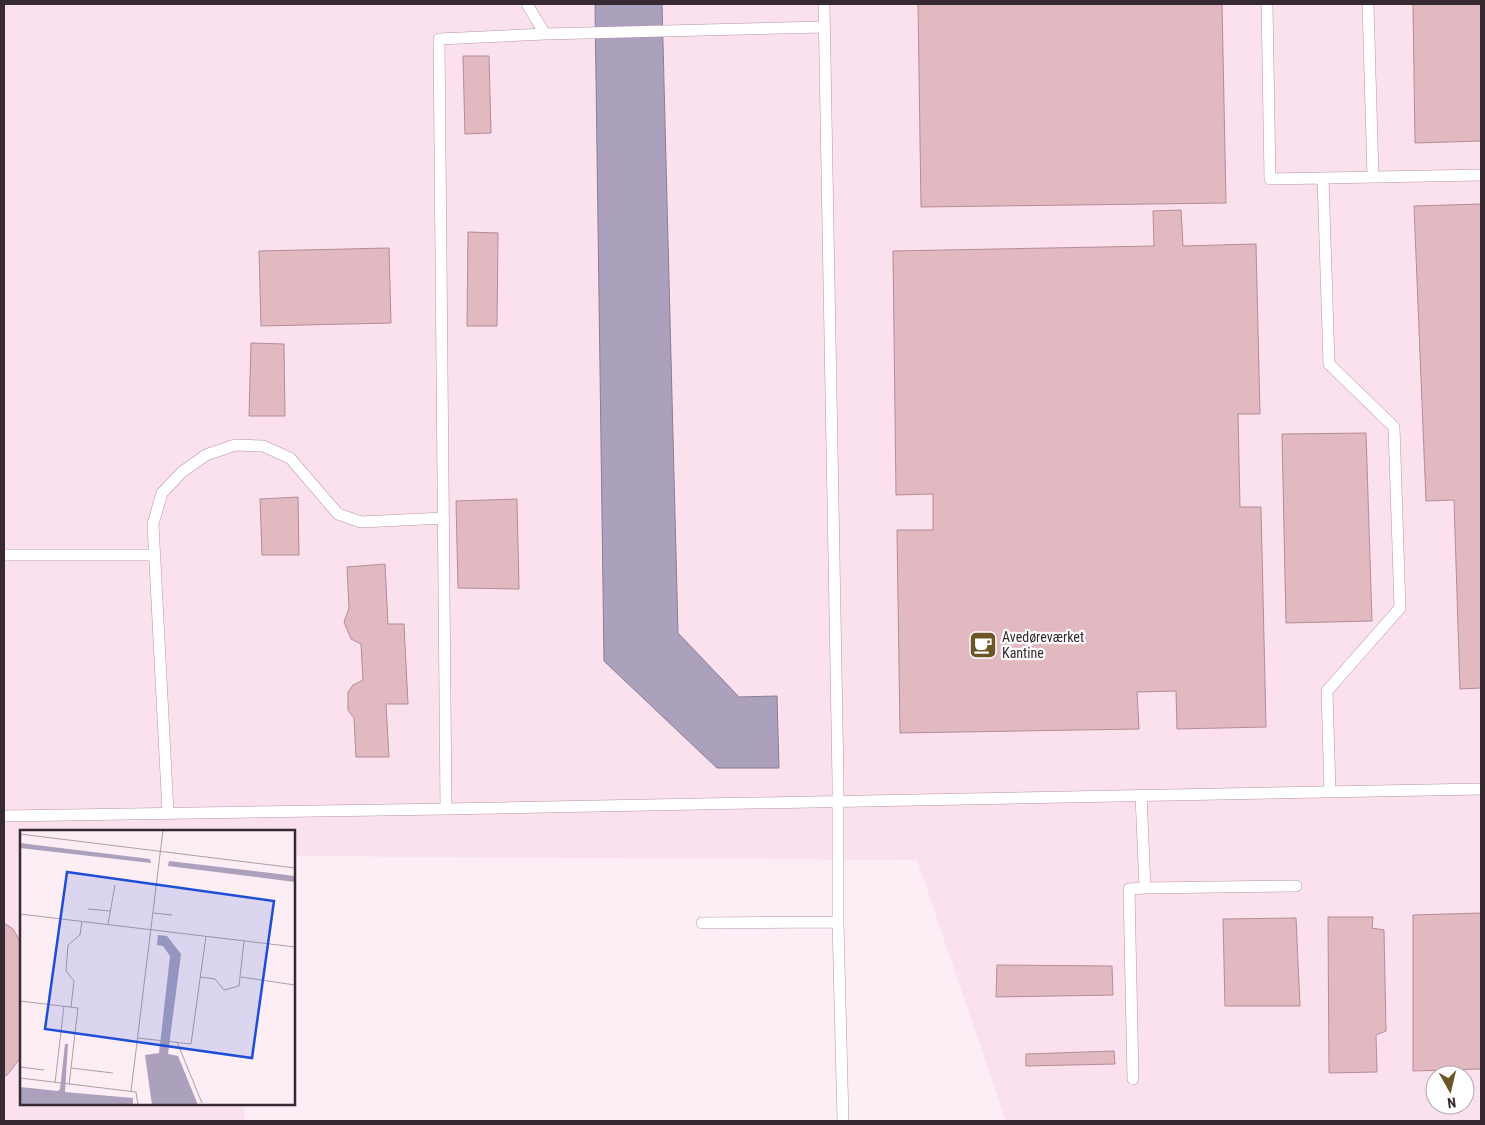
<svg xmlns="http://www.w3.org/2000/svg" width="1485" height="1125" viewBox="0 0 1485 1125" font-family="'Roboto Condensed',sans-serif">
	<rect width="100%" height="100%" fill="#fdedf5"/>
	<path fill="#fbe0ee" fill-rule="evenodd" d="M4,4H595L604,661L717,768L777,696L739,697L678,633L662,4H1481V1121H1006L917,860L294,856V831H21V1104H244V1121H4ZM1435,1075H1465V1105H1435Z"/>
	<path fill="#aca1bc" stroke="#897d92" d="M595,4H662L678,633L739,697L777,696L779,768H717L604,661Z"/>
	<path fill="#e2b9c1" stroke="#b48c95" d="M918,4H1222L1226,203L921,207Z
		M1413,4H1481V141L1415,143Z
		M463,56H489L491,133L465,134Z
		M1481,204V688L1460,689L1454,500L1426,501L1414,206Z
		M1181,210L1183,246L1256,244L1260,414H1238L1240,507H1261L1266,727L1177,729L1176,691L1137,692L1139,729L900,733L897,530H933V494L896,495L893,251L1154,246L1153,211Z
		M468,232L498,233L497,326H467Z
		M389,248L391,323L261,326L259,251Z
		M251,343L284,344L285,416H249Z
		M1366,433L1372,621L1286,623L1282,434Z
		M298,497L299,555H262L260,499Z
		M517,499L519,589L458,588L456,501Z
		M385,564L388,624H404L408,704H386L389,757H356L354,718L348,710V692L353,685L363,680L361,644L351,639L344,622L349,608L347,567Z
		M1481,913V1069L1413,1071V915Z
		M1328,917H1373L1372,928L1384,930L1386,1031L1376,1035L1377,1072L1329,1073Z
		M1296,918L1300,1006H1225L1223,919Z
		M4,923L13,929L21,943V1057L8,1074L4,1077Z
		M997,965L1112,966L1113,995L996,997Z
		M1114,1051L1115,1064L1026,1066V1054Z"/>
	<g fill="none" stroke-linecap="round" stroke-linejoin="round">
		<g stroke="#b895a8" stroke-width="12">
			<path id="lane" d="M527,4L545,34
				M824,4L838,780V922L843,1121
				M1267,4L1270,179L1481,175
				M1368,4L1373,177
				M1323,178L1329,364L1394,427L1400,608L1327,691L1330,792
				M4,555H154
				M446,809L439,39L545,34L824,27
				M168,813L153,524L162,493L182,472L206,455L235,445L263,446L290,458L338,514L361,522L444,518
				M4,816L446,809L1481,789
				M1145,888L1296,886
				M702,923L838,922
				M1133,1079L1129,889L1145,888L1141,795"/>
		</g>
		<use href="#lane" stroke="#fff" stroke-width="11"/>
	</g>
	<defs>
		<g id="cafe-square" transform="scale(1.4375)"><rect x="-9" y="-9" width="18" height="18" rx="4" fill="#6d5626" stroke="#fff"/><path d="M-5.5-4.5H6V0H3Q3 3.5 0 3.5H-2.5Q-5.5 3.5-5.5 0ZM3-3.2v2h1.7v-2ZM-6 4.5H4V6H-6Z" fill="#fff"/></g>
	</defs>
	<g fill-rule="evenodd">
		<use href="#cafe-square" x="983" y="645"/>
	</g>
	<g text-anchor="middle" stroke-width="4.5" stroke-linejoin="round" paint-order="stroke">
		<g font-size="14" fill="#372931" stroke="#fff" text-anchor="start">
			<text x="1002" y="642">Avedøreværket<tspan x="1002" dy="16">Kantine</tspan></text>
		</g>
	</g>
	<g transform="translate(20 830)">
		<rect width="275" height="275" fill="#fdedf5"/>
		<path d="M0,13L130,29L131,33L0,18ZM149,31L275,46V52L148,36ZM138,105L147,106L161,124L148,224L158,226L178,275H132L125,225L139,223L150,126L143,116L137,115ZM45,214H48L45,262L113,268V275H0V257L38,261L40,259Z" fill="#aca1bc"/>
		<path fill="none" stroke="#ae9fa7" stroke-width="1" d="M0,4L275,38M68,79L90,81M133,83L152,85M0,84L275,117M88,94L95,55M180,147L195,149L204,160L219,156L224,111M221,147L275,155M0,171L58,178L49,255M51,177L54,151L46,141L48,115L60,105L62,91M118,208L171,214L186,106M157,212L182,273M0,237L24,240M51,238L93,243M0,248L116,262L118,275M35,253L44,176M111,261L143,0"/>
		<path fill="#1d4ed8" fill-opacity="0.15" stroke="#1d4ed8" stroke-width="2.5" d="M47,42L254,71L232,228L25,199Z"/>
		<rect width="275" height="275" fill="none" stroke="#372931" stroke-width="2.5"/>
	</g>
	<rect width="1485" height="1125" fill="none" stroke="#372931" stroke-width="10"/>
	<g transform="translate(1450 1090) rotate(172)"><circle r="24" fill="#ffffff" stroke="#afa9ad"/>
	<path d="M0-4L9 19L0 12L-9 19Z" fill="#6d5626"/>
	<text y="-8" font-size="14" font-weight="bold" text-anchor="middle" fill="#372931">N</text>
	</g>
</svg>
